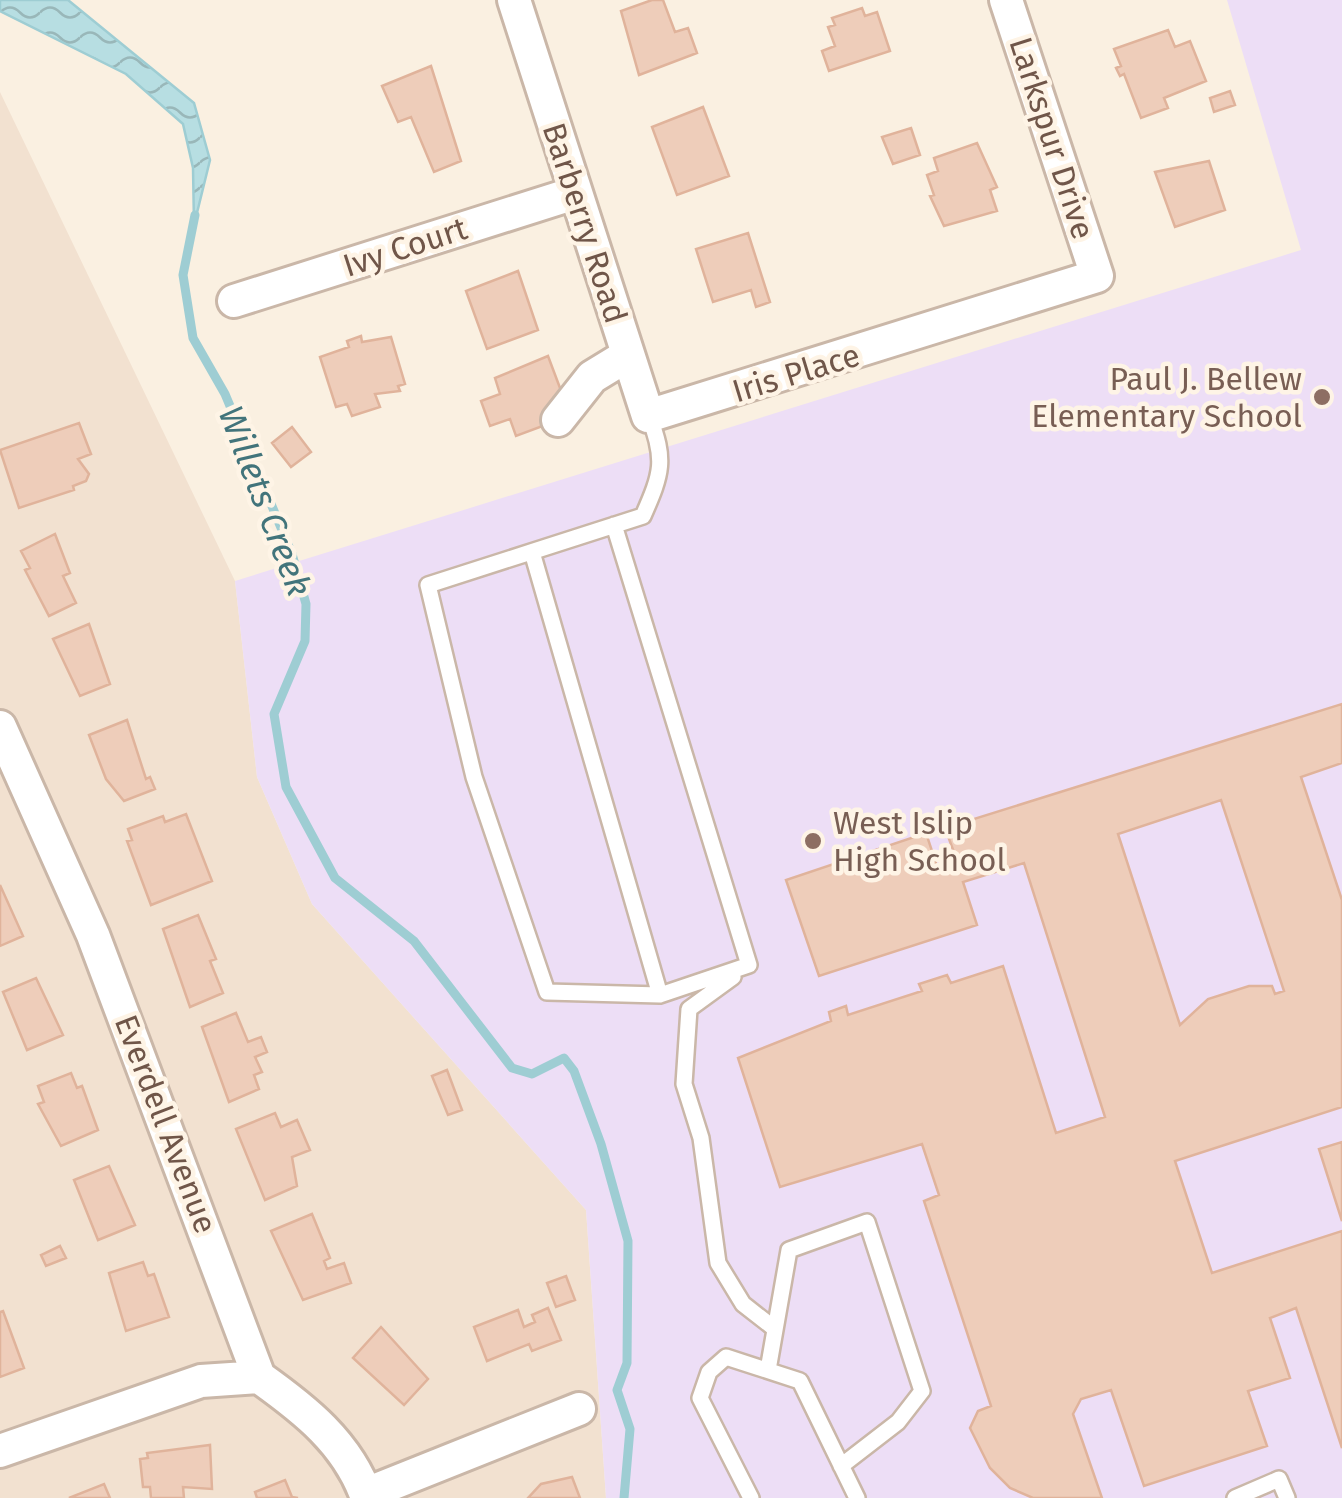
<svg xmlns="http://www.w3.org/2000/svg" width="1342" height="1498" viewBox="0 0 1342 1498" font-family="'Fira Sans',sans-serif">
	<defs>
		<pattern id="water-waves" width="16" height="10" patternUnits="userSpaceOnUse" patternTransform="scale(2.5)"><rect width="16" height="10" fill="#b7dee2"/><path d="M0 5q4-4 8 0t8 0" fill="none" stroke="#99b7b9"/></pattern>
	</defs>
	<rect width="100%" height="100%" fill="#faf0e1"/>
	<path fill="#f2e1d0" d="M0,92L235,581L257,777L312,904L586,1210L606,1498H0Z"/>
	<path fill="#eddef6" d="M1227,0H1342V1498H606L586,1210L312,904L257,777L235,581L1301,250Z"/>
	<path fill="url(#water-waves)" stroke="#9ecdd3" stroke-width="2.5" d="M0,0H68L194,103L210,160L194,225L193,168L183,124L126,74L0,11Z"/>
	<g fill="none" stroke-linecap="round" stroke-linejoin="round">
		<path stroke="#9ecdd3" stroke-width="9" d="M195,215L183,275L193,338L225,394L292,554L306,604L305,641L274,714L286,787L335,878L414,941L512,1068L532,1074L564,1058L574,1071L601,1144L628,1241L627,1363L617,1390L630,1429L624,1498"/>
	</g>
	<path fill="#eecdba" stroke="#e0b39b" stroke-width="2.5" fill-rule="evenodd" d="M652,0H663L675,32L688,28L697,53L639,75L621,11Z
		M862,8L865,16L877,12L890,51L829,71L822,51L835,46L828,27L835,25L832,18Z
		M1168,30L1175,47L1190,41L1206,81L1164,98L1168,108L1141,118L1124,74L1120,76L1116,68L1121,66L1114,49Z
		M431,66L461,161L434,172L411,117L398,122L382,86Z
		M1230,91L1235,105L1214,112L1210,98Z
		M703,107L729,176L677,195L652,127Z
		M911,128L920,155L893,164L882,137Z
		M977,143L997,187L990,190L997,211L944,226L930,196L934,195L927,175L938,171L934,158Z
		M1209,161L1225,210L1175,227L1155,172Z
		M748,233L770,302L756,307L751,290L713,302L696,249Z
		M518,271L538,330L487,349L466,291Z
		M361,336L362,342L391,337L405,384L398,386L400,391L375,394L380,407L352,416L347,404L336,407L320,357L349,347L347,341Z
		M548,356L566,404L564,418L516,436L510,419L490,426L481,401L500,394L495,378Z
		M79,423L91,454L78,459L89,474L86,481L73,486L74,490L19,508L0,450Z
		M292,427L311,452L291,467L272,443Z
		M55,534L70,573L63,576L76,603L49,616L25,570L30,568L21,551Z
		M89,624L110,684L80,696L53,639Z
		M1342,704V763L1301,777L1342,900V1107L1175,1161L1212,1273L1342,1231V1448L1296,1308L1270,1318L1290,1378L1248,1391L1267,1446L1144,1486L1111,1390L1081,1399L1073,1414L1102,1498H1033L1010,1488L990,1468L970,1428L978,1411L991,1406L924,1201L939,1195L922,1144L780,1187L738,1058L831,1021L829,1012L846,1006L848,1015L922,991L919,984L947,975L951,983L1003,966L1056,1133L1105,1117L1024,863L963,882L977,925L819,976L786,880L926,833L939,872L959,866L945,828ZM1221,800L1284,991L1275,994L1272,986H1249L1208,999L1180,1025L1118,834Z
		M127,720L146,779L150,777L155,789L124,801L106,779L89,735Z
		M186,814L212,881L151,905L127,841L132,840L128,829L163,816L165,822Z
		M0,885L23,936L0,946Z
		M198,915L216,959L210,961L223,993L190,1007L163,929Z
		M36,978L63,1035L27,1050L3,992Z
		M236,1013L248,1042L261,1037L267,1052L255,1057L262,1072L254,1075L259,1089L229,1102L202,1027Z
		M447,1070L462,1110L448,1115L432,1076Z
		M71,1073L77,1088L82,1086L98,1130L61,1146L38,1104L44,1102L38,1086Z
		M275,1113L281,1127L297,1120L310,1150L292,1157L297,1186L265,1200L236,1129Z
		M1342,1142V1221L1319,1149Z
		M109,1166L135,1225L98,1240L74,1180Z
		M312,1214L330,1258L324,1261L327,1269L344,1263L351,1283L303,1300L271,1231Z
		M60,1246L66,1258L46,1266L41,1255Z
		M143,1262L148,1276L154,1274L169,1317L126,1331L109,1273Z
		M566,1276L575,1300L556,1307L547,1283Z
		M548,1308L561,1340L532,1351L529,1344L487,1361L474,1327L518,1310L524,1327L535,1322L532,1315Z
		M3,1311L24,1368L0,1377V1312Z
		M381,1327L428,1379L404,1405L353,1358Z
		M210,1445L212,1489L183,1487L184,1498H151L150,1487H143L140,1459L148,1458L147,1453Z
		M572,1477L580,1498H528L541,1484Z
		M285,1480L292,1497L298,1498H257L255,1492Z
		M104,1484L110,1498H69Z"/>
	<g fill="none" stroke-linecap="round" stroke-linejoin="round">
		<g stroke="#cab7a8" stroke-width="20">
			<path id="lane" d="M614,525L749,965L660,995L547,992L474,777L428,585C500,562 571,539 643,516C662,473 666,460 649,416
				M532,552L660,995
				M733,977L689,1009L684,1084L701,1138L718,1263L743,1304L775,1329
				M768,1370L789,1250L867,1222L922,1391L898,1422L841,1466
				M751,1498L700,1398L709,1372L726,1357L800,1381L857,1498
				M1235,1498L1279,1479L1287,1498"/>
		</g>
		<g stroke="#cab7a8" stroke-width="38">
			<path id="street" d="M514,0L648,416L1097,276L1006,0
				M234,301L575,193
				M558,420L592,377L628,355
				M0,727L93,935L259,1377C304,1409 348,1443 367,1498
				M0,1451L201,1381L259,1377
				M366,1494L579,1409"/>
		</g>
		<use href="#lane" stroke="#fff" stroke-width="15"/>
		<use href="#street" stroke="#fff" stroke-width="32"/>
	</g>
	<g fill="#8d6e63" stroke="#fef4e6" stroke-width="4">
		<circle cx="1322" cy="397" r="10"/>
		<circle cx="813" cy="841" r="10"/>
	</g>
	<g text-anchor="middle" stroke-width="9" stroke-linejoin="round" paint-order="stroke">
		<g font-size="32" fill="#705649" stroke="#fef4e6">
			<text transform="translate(1052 138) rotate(72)" y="11">Larkspur Drive</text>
			<text transform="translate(585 223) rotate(72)" y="11">Barberry Road</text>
			<text transform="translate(405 247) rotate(-18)" y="11">Ivy Court</text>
			<text transform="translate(796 373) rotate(-17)" y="11">Iris Place</text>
			<text transform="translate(166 1124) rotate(69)" y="11">Everdell Avenue</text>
		</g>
		<g font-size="32" fill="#785e54" stroke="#fef4e6" text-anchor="end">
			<text x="1302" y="390">Paul J. Bellew<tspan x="1302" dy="37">Elementary School</tspan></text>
			<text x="833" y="834" text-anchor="start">West Islip<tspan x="833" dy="37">High School</tspan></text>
		</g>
		<g font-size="35" font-style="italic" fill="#42747b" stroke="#fef4e6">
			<text transform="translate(265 501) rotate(69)" y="12">Willets Creek</text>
		</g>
	</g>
</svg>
